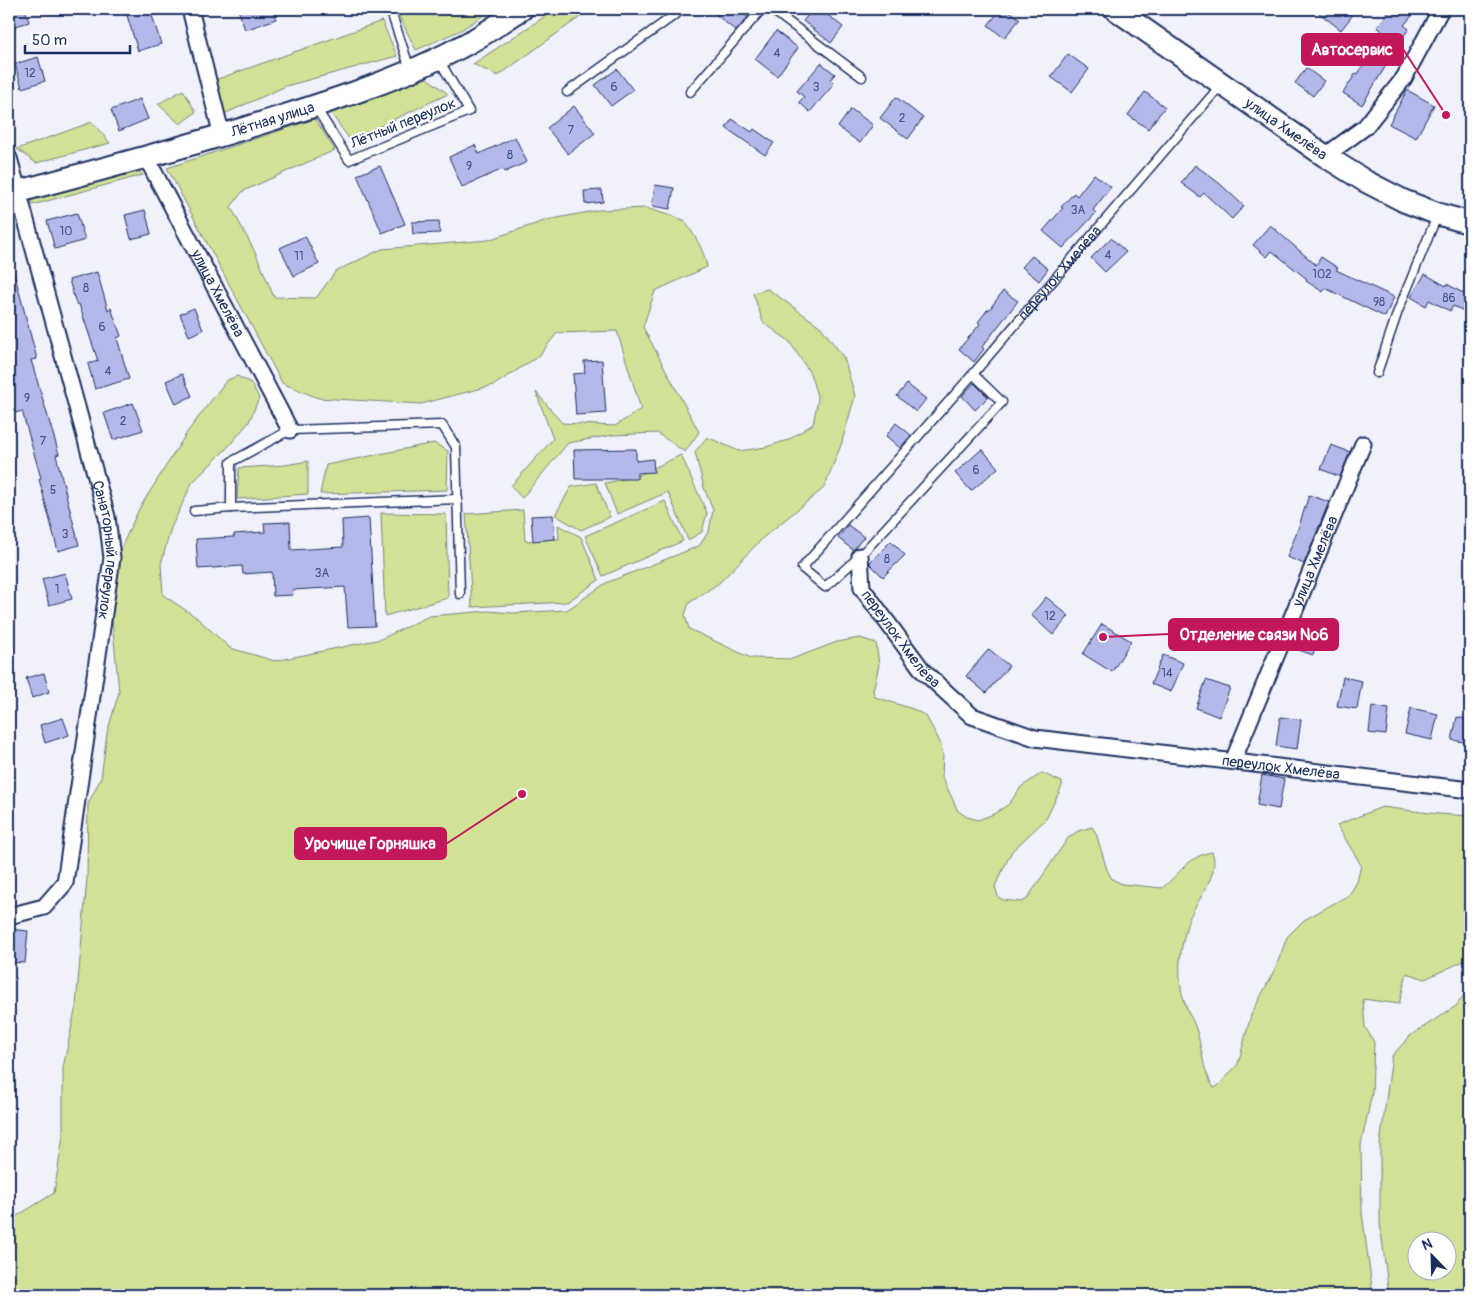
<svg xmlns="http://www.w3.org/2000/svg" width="1479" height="1304" viewBox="0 0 1479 1304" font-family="Pangolin,sans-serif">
	<rect width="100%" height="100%" fill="#f0f1fb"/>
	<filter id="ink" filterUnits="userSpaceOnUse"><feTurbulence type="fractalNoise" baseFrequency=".02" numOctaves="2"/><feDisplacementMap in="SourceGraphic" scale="10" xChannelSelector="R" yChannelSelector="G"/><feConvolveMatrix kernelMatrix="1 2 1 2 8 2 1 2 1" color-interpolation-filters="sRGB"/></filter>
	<g filter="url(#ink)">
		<path fill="#d1e296" stroke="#76887a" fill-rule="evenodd" d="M410,9H493L461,30L416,50L399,16Z
			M556,9H591L498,76L473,64Z
			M382,21L397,56L286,86L224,114L215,80Z
			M427,78L448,94L350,140L330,112Z
			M183,90L196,112L180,124L158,104Z
			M315,119L335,150L243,191L231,207L256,254L274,297L316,298L336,271L382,249L488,240L547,220L599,210L646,208L684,220C694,235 704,249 707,267L655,291L643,327L699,432L685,452L657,433L613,435L568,443L522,498L511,486L553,439L536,392L562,423L615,426L641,409L617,331L557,333L539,356L494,385L421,404L318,398L282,383L167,168Z
			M92,122L110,143L36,163L17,149Z
			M133,167L143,175L32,205L30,195Z
			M768,289L821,327L844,358L855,396L841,445L824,488L765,536L719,583L689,603L685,615L689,629L751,658L792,659L837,642L860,638L876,643L879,665L873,691L875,697L913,709L926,716L940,742L943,754L942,777L958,811L967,817L978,820L994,814L1009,804L1021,787L1042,773L1062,782V786L1046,819L1012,851L995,886L998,897L1003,900L1022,902L1027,899L1068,838L1078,831L1092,827L1096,833L1107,870L1112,879L1122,884L1162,888C1179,875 1188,856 1212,852C1221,873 1197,900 1189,919C1186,926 1185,934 1183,941C1178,963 1178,988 1187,1009C1189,1015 1193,1020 1195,1026C1203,1047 1201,1069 1214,1088L1218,1086L1238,1064L1251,1015L1276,967L1287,937L1304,920L1349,895L1357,882L1361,865L1337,825L1382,807L1438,814L1470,816V958L1425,979L1407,973L1399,1004L1363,999L1365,1027L1374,1042L1372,1093L1361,1145L1362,1213L1373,1295H9V1221L54,1193L63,1136V1068L76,1006L87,878L88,804L101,778L107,733L119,692L112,620L114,563L139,509L188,431L226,381L237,376L251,383L259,398L249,422L228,447L192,483L171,528L161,564L163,595L196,617L230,648L275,661L381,639L429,616L488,611L513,613L567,610L606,583L699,546L709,531L713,510L704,488L695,452L707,437L739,451L766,447L788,440L813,424L818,399L810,373L789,341L763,322L753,293Z
			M434,443L448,451L447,490L320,494L326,465Z
			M681,455L707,513L702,532L688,540L668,492L617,514L605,483L635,477Z
			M308,461V494L237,499L239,468L285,465Z
			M596,483L610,517L581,530L555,515L571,487Z
			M665,501L683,541L603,576L585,536Z
			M523,510L525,541L559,539L558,525L581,537L599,580L567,602L472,607L466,514Z
			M381,513L446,514L448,598L385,616Z
			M1470,987V1295H1389L1380,1223V1145L1392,1056L1411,1035L1456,1006ZM1416,1242H1446V1272H1416Z"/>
		<path fill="#b5b9ea" stroke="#1b2f5e" d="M9,9H25L29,22L9,28Z
			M125,9H150L161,44L138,51Z
			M238,9H272L276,19L245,30Z
			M709,9H737L748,17L736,31Z
			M813,9H820L843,27L831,43L803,21Z
			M1001,9H1007L1020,19L1004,38L988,25Z
			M1314,9H1343L1352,16L1341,30Z
			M1391,9H1418L1404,25L1409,29L1398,43L1377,27Z
			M776,31L798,48L777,76L755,59Z
			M1373,49L1390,59L1362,105L1343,93L1356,73L1358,74Z
			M1068,54L1089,69L1072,92L1051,77Z
			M38,57L45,81L22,88L15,64Z
			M821,63L835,74L830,80L834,84L810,112L799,102L804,97L797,91Z
			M1306,68L1324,81L1313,96L1295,83Z
			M617,69L633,90L611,106L595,85Z
			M1407,90L1434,105L1416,138L1389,124Z
			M1145,92L1165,107L1148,129L1128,115Z
			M896,97L923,118L908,139L880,118Z
			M140,99L148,119L119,131L111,110Z
			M574,106L595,133L568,154L547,128Z
			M851,109L873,125L860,143L838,127Z
			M732,119L752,132L754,129L774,143L765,155L726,128Z
			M515,137L527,162L505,172L503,169L462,187L449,157L475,145L479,154Z
			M1195,165L1219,183L1244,206L1232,219L1204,193L1200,197L1181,183Z
			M380,166L405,224L382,233L357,175Z
			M1094,174L1111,187L1093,210L1096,213L1063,248L1043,231L1063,208L1061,207L1074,193L1077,196Z
			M655,185L674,188L670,209L652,206Z
			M602,190L603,202L585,204L584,191Z
			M145,210L151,234L131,239L125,215Z
			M77,213L85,240L55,249L47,221Z
			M439,221L440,233L413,234L412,222Z
			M1270,225L1316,265L1321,257L1338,268L1336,270L1394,297L1385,317L1325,288L1323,292L1306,281L1307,279L1272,251L1267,257L1253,245Z
			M305,236L319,264L294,276L280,248Z
			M1111,238L1126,252L1105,272L1091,258Z
			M1032,256L1048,269L1039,281L1022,267Z
			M12,265L37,359L31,360L59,454L56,455L79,545L58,551L39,479L41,478L22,411L15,413L9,393V266Z
			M97,272L108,310L111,308L121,336L117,338L129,379L95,389L88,364L98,361L79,304H76L69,280Z
			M1425,274L1446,286L1447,284L1470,297V305L1466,312L1453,306L1450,311L1429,300L1426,306L1411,297Z
			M1003,291L1018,301L982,347L984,349L974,362L959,349L980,324L978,322L988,309L989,310Z
			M194,308L203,330L189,336L180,314Z
			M602,360L606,413L576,415L573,374L585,373L584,361Z
			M182,374L192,396L176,404L166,381Z
			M974,383L988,397L975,410L962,396Z
			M907,384L926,399L916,412L897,396Z
			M133,403L143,430L113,440L104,413Z
			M896,423L911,435L900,448L886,436Z
			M1331,445L1350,452L1340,477L1321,469Z
			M636,449V461L653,459L654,472L637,473V479H575L574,450Z
			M982,449L998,468L971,491L955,473Z
			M1309,495L1329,502L1304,564L1287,557L1299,526Z
			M553,515L555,539L533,541L531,516Z
			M369,518L375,626L348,627L345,587L292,590L293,595L273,596L272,572L243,574L242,566L198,569L196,539L234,537V534L265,532L264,523L290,522L291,550L343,547L342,520Z
			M848,525L864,537L853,550L838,538Z
			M891,541L905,555L883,577L870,564V562Z
			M65,573L72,599L49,605L42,579Z
			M1046,597L1069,616L1053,635L1031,615Z
			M1303,619L1323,626L1313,655L1293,648Z
			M1102,624L1131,641L1112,672L1083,654Z
			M989,649L1009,666L986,693L966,676Z
			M1163,655L1183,663L1171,692L1151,684Z
			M44,673L49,692L32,698L26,678Z
			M1343,677L1362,681L1357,709L1337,706Z
			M1206,680L1230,688L1219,717L1196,708Z
			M1372,706L1389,709L1386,735L1369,733Z
			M1411,708L1438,714L1432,740L1405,734Z
			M1280,717L1301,720L1297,749L1276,746Z
			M1457,717L1470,720V743L1452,740Z
			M63,718L69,735L45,743L40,725Z
			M1262,775L1284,779L1279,809L1257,805Z
			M9,929L28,931L25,963L9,962Z"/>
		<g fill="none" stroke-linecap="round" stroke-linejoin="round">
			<g stroke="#1b2f5e" stroke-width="11">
				<g id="lane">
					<path d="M390,9L410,69"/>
					<path d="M771,9L862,77"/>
					<path d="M567,92L683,9"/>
					<path d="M690,92L762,9"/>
					<path d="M316,108L349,160L469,111L439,60"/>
					<path d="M1377,373L1398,311L1437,216"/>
					<path id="s1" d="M973,374L802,568L825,587L860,556L1002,402L973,374L1221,85"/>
					<path d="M231,508L458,499"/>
					<path d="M194,511L231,508V462L290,430L442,425L456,447L460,594"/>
				</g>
			</g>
			<g stroke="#1b2f5e" stroke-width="19">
				<g id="street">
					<path d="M190,9L222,136"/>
					<path d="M1325,156L1365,127L1404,78L1441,9"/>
					<path id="s2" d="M146,157L290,430"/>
					<path id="s3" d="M9,158L107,517L112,558L65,883L44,907L9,916"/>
					<path id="s4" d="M860,556L862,588L923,671L972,716L1035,738L1470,790"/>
					<path id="s5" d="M1233,761L1363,444"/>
				</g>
			</g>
			<g stroke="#1b2f5e" stroke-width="25">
				<g id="secondary">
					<path id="s6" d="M1115,9L1325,156L1365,181L1404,201L1438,214L1470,223"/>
					<path id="s7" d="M9,194C87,173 165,153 242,129C318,105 398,82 468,43C487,33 504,20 522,9"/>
				</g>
			</g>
			<use href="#lane" stroke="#fff" stroke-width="8"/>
			<use href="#street" stroke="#fff" stroke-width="15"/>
			<use href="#secondary" stroke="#fff" stroke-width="21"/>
		</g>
	</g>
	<g text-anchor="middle" stroke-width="4" stroke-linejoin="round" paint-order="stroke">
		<g font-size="12" fill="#425281">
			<text x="777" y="57">4</text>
			<text x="30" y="77">12</text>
			<text x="614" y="91">6</text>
			<text x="816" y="91">3</text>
			<text x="902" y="122">2</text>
			<text x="571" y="134">7</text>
			<text x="510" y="159">8</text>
			<text x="469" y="170">9</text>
			<text x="1078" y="214">3А</text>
			<text x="66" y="235">10</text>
			<text x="1108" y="259">4</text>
			<text x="299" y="260">11</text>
			<text x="1322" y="278">102</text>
			<text x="86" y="292">8</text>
			<text x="1449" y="302">86</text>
			<text x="1379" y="306">98</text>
			<text x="102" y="331">6</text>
			<text x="108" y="375">4</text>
			<text x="27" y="402">9</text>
			<text x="123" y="425">2</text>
			<text x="43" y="445">7</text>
			<text x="976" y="474">6</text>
			<text x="53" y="494">5</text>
			<text x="65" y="538">3</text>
			<text x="887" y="563">8</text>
			<text x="322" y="577">3А</text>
			<text x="57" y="593">1</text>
			<text x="1050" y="620">12</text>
			<text x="1167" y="677">14</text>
		</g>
		<g font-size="15" fill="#1b2f5e" stroke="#fff">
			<text dy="5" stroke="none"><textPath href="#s7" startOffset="274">Лётная улица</textPath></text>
			<text transform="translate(403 123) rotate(-22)" y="5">Лётный переулок</text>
			<text dy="5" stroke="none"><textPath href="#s6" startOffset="209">улица Хмелёва</textPath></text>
			<text dy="5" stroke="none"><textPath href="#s1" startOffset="718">переулок Хмелёва</textPath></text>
			<text dy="5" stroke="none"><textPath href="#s2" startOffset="154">улица Хмелёва</textPath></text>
			<text dy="5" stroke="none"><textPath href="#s3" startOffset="405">Санаторный переулок</textPath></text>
			<text dy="5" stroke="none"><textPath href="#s5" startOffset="216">улица Хмелёва</textPath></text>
			<text dy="5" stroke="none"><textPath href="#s4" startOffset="96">переулок Хмелёва</textPath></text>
			<text dy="5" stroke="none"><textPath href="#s4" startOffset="516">переулок Хмелёва</textPath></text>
		</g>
	</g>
	<path fill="none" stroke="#c2185b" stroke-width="2" d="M1446 115L1403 49M1103 637L1169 634M522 794L446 844"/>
	<g fill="#c2185b" stroke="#fff" stroke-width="2">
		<circle cx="1446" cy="115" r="5"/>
		<circle cx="1103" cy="637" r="5"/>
		<circle cx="522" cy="794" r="5"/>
	</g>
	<g fill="#c2185b" stroke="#c2185b" stroke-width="2">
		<rect x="1302" y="34" width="101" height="31" rx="5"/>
		<rect x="1169" y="619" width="169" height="31" rx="5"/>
		<rect x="295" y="828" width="151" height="31" rx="5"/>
	</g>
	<g font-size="16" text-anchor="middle" font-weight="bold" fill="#fff">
		<text x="1352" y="55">Автосервис</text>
		<text x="1254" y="640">Отделение связи №6</text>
		<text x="370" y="849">Урочище Горняшка</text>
	</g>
	<rect width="1479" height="1304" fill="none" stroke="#fff" stroke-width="30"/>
	<rect x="15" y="15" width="1449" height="1274" fill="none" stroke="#1b2f5e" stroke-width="2" filter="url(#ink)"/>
	<g transform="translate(1432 1256) rotate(337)"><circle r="24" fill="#ffffff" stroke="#a4acbf"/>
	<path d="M0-4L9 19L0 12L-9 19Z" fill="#1b2f5e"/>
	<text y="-8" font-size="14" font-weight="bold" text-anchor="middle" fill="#1b2f5e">N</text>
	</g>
	<path d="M25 45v8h105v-8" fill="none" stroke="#1b2f5e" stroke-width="2.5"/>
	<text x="32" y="45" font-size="15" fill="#1b2f5e" stroke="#ffffff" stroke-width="4" paint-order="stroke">50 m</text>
</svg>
